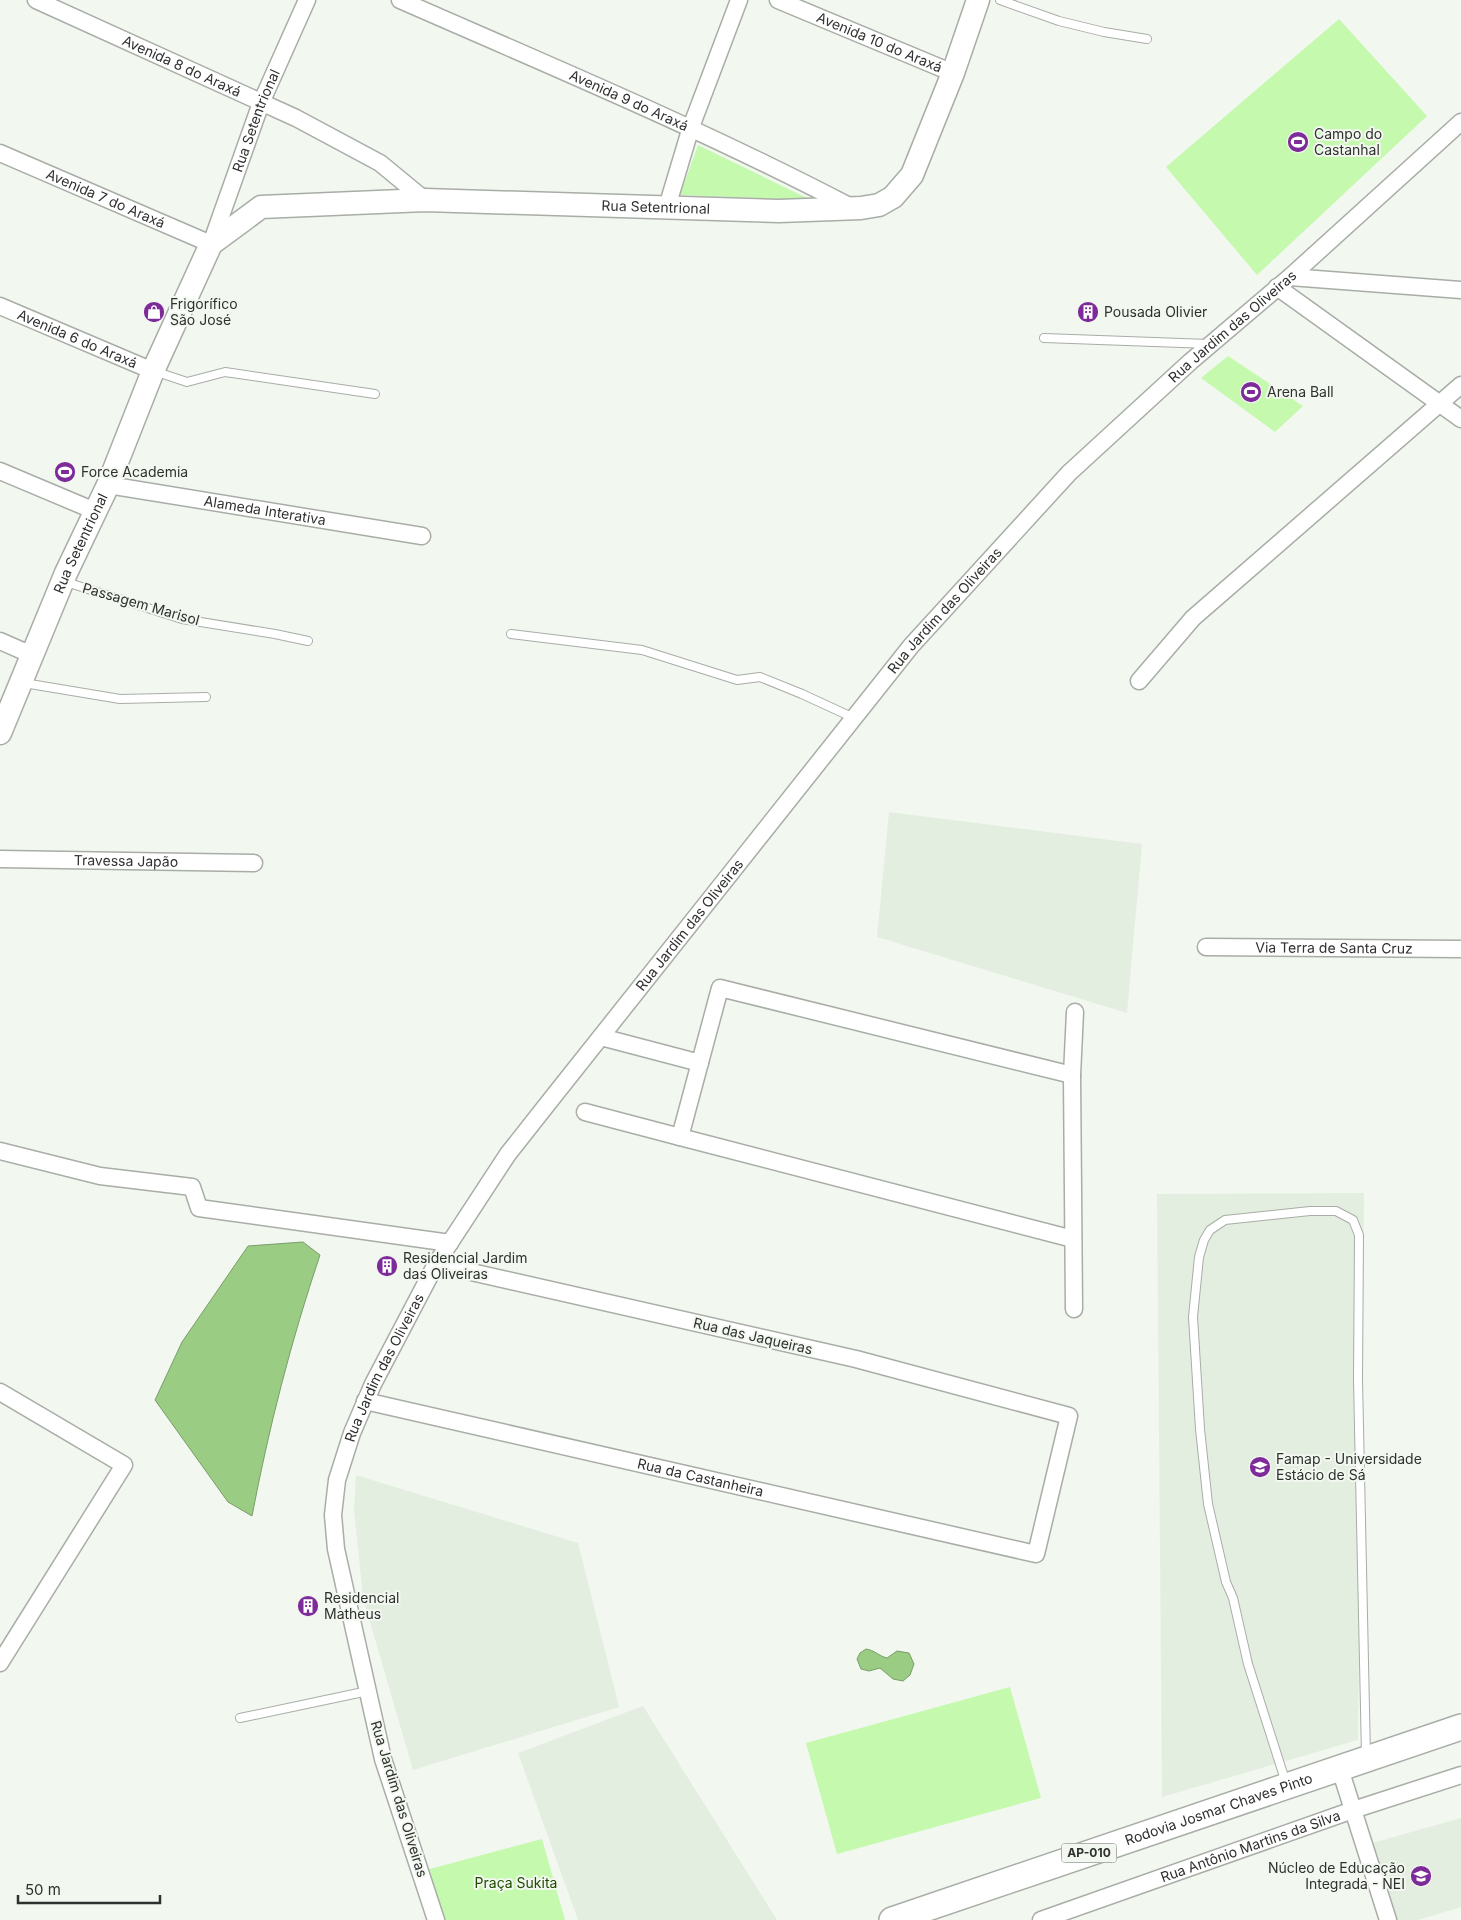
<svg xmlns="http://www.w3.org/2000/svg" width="1461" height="1920" viewBox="0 0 1461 1920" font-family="Inter,sans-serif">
	<rect width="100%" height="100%" fill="#f2f7f0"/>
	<path fill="#e4eee0" d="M889,812L1142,844L1127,1013L877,937Z
		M1364,1193L1358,1740L1162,1797L1157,1194Z
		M356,1475L578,1543L619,1707L413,1770L363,1598L354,1509Z
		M643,1706L777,1920H578L518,1753Z
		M1461,1818V1907L1418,1920H1397L1369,1844Z"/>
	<path fill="#c5f9ae" d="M1339,19L1427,116L1257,275L1166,167Z
		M698,145L811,200L680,195Z
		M1228,356L1303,406L1275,432L1201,378Z
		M1010,1687L1041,1798L837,1854L806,1743Z
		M542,1839L565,1920H444L426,1870Z"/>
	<path fill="#9acc83" stroke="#7a9e6a" d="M303,1242L320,1255C291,1341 269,1427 252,1516L228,1502L155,1400L182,1342L248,1246Z
		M866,1649C874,1650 879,1656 887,1658L897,1651L909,1653L914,1664L910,1675L903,1681L893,1679L880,1668L869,1671L861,1669L857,1659L860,1653Z"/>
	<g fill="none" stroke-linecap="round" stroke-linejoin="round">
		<g stroke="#a8ada6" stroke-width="10">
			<path id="lane" d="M1000,0L1059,21L1104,32L1147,39
				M1044,338L1209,344
				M154,371L187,382L225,372L375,394
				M66,582L182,619L275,634L308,641
				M511,634L642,650L737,680L760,677L802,694L854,718
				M24,683L120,699L206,697
				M240,1718L368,1691
				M1286,1783L1248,1664L1233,1598L1226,1582L1208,1504L1200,1429L1193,1317L1199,1257L1204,1240L1210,1230L1225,1220L1310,1211H1336L1353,1220L1359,1235L1358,1380L1366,1756"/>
		</g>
		<g stroke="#a8ada6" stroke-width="19">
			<g id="street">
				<path id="s1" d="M36,0L296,118L380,163L425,200"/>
				<path id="s2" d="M400,0C553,67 706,131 853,208"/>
				<path id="s3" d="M778,0L953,73"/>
				<path id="s4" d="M0,153L211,244L261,103L307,0"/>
				<path d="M667,207L691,127L739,0"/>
				<path d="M1290,277L1461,290"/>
				<path d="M1277,287L1461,419"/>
				<path id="s5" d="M0,306L153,371"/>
				<path d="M0,471L95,511"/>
				<path id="s6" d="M108,485L422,536"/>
				<path d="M0,641L32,655"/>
				<path d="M1139,681L1193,618L1461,385"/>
				<path id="s7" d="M0,859L254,863"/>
				<path id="s8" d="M1206,947L1461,949"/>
				<path d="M601,1037L700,1063"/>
				<path d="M1072,1075L720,988L680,1137L1073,1239"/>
				<path d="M585,1112L680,1137"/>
				<path d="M0,1151L100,1176L192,1187L199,1208L450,1243"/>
				<path d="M1074,1309L1072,1075L1075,1012"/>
				<path d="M0,1392L124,1465L0,1663"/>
				<path id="s9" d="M365,1401L1036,1554L1069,1416L856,1359L436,1264"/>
				<path d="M1340,1769L1388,1920"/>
				<path id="s10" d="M436,1920L383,1759L336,1549L333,1515L337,1480L352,1433L373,1384L436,1264L508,1154L549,1102L911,646L1069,473L1190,362L1290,277L1461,122"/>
				<path id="s11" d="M1041,1920L1353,1810L1461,1775"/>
			</g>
		</g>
		<g stroke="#a8ada6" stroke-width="25">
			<g id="secondary">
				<path id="s12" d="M0,733L66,573L108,485L153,371L211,244L261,207L425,200L779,211L861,208L879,205L893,197L912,175L953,73L978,0"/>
			</g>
		</g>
		<g stroke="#a8ada6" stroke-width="28">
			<g id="primary">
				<path id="s13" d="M892,1920L1461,1727"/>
			</g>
		</g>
		<use href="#lane" stroke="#fff" stroke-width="8"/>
		<use href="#street" stroke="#fff" stroke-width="16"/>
		<use href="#secondary" stroke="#fff" stroke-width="22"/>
		<use href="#primary" stroke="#fff" stroke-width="25"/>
	</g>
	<defs>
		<g id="stadium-disc" transform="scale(1.125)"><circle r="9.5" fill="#7e2b9a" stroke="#f2f7f0"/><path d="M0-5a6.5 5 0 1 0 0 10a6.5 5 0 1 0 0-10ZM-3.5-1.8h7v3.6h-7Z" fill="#fff"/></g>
		<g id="shop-disc" transform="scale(1.125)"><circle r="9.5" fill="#7e2b9a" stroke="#f2f7f0"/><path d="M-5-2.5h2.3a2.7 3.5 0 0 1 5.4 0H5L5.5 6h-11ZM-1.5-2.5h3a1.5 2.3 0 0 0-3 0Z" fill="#fff"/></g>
		<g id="building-disc" transform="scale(1.125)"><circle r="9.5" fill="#7e2b9a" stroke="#f2f7f0"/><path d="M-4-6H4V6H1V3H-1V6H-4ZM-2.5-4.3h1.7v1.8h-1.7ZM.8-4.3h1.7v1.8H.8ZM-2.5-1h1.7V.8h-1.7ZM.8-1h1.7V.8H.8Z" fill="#fff"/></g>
		<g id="university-disc" transform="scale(1.125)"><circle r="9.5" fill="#7e2b9a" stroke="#f2f7f0"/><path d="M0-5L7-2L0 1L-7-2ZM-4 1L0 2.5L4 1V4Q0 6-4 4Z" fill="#fff"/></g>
		<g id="school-disc" transform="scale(1.125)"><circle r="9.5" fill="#7e2b9a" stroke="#f2f7f0"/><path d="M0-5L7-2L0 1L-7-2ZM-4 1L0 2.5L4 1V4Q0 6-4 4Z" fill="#fff"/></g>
	</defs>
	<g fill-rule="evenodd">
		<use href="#stadium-disc" x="1298" y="142"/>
		<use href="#shop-disc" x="154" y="312"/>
		<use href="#building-disc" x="1088" y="312"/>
		<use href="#stadium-disc" x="1251" y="392"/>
		<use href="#stadium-disc" x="65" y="472"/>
		<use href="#building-disc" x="387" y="1266"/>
		<use href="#university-disc" x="1260" y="1467"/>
		<use href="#building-disc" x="308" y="1606"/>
		<use href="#school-disc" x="1421" y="1876"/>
	</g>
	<g text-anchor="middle" stroke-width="4" stroke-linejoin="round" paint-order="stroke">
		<rect fill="#f2f7f0" stroke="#6a6c68" stroke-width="1" x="1061.5" y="1843.5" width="55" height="19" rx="4"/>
		<g font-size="12" font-weight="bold" fill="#2f312e">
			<text x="1089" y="1857">AP-010</text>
		</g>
		<g font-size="14" fill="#2f312e" stroke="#f2f7f0">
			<text dy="5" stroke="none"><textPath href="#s3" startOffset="110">Avenida 10 do Araxá</textPath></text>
			<text dy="5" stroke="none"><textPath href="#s1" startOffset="160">Avenida 8 do Araxá</textPath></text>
			<text dy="5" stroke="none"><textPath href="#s2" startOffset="250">Avenida 9 do Araxá</textPath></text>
			<text dy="5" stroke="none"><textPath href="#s4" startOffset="361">Rua Setentrional</textPath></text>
			<text dy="5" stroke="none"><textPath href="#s4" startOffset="115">Avenida 7 do Araxá</textPath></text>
			<text dy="5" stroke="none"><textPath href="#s12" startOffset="990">Rua Setentrional</textPath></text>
			<text dy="5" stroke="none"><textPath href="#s10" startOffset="1926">Rua Jardim das Oliveiras</textPath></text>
			<text dy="5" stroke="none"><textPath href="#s5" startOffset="84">Avenida 6 do Araxá</textPath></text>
			<text dy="5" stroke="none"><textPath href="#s6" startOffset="159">Alameda Interativa</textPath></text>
			<text dy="5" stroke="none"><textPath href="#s12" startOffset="206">Rua Setentrional</textPath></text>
			<text transform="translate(141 604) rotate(16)" y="5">Passagem Marisol</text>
			<text dy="5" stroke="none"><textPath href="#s10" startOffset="1521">Rua Jardim das Oliveiras</textPath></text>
			<text dy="5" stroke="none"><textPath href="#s7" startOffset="126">Travessa Japão</textPath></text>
			<text dy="5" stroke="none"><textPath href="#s10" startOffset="1116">Rua Jardim das Oliveiras</textPath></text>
			<text dy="5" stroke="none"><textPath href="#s8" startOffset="128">Via Terra de Santa Cruz</textPath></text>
			<text transform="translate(753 1336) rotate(13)" y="5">Rua das Jaqueiras</text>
			<text dy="5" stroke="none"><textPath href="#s10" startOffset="576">Rua Jardim das Oliveiras</textPath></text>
			<text dy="5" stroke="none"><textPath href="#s9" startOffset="344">Rua da Castanheira</textPath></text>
			<text transform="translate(399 1799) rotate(73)" y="5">Rua Jardim das Oliveiras</text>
			<text dy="5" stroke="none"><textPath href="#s13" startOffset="345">Rodovia Josmar Chaves Pinto</textPath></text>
			<text dy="5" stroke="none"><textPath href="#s11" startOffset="222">Rua Antônio Martins da Silva</textPath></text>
		</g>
		<g font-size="14" fill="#2f312e" stroke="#f2f7f0" text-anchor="start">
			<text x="1314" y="139">Campo do<tspan x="1314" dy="16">Castanhal</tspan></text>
			<text x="170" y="309">Frigorífico<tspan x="170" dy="16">São José</tspan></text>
			<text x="1104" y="317">Pousada Olivier</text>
			<text x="1267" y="397">Arena Ball</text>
			<text x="81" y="477">Force Academia</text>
			<text x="403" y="1263">Residencial Jardim<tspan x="403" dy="16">das Oliveiras</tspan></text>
			<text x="1276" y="1464">Famap - Universidade<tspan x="1276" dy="16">Estácio de Sá</tspan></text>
			<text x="324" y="1603">Residencial<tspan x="324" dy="16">Matheus</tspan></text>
			<text x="1405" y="1873" text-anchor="end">Núcleo de Educação<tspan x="1405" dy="16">Integrada - NEI</tspan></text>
		</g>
		<g font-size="14" fill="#1f4c00" stroke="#f2f7f0">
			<text x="516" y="1888">Praça Sukita</text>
		</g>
	</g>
	<path d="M18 1895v8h142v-8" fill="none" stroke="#2f312e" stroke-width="2.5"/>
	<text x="25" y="1895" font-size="15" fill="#2f312e" stroke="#f2f7f0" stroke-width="4" paint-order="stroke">50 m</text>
</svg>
